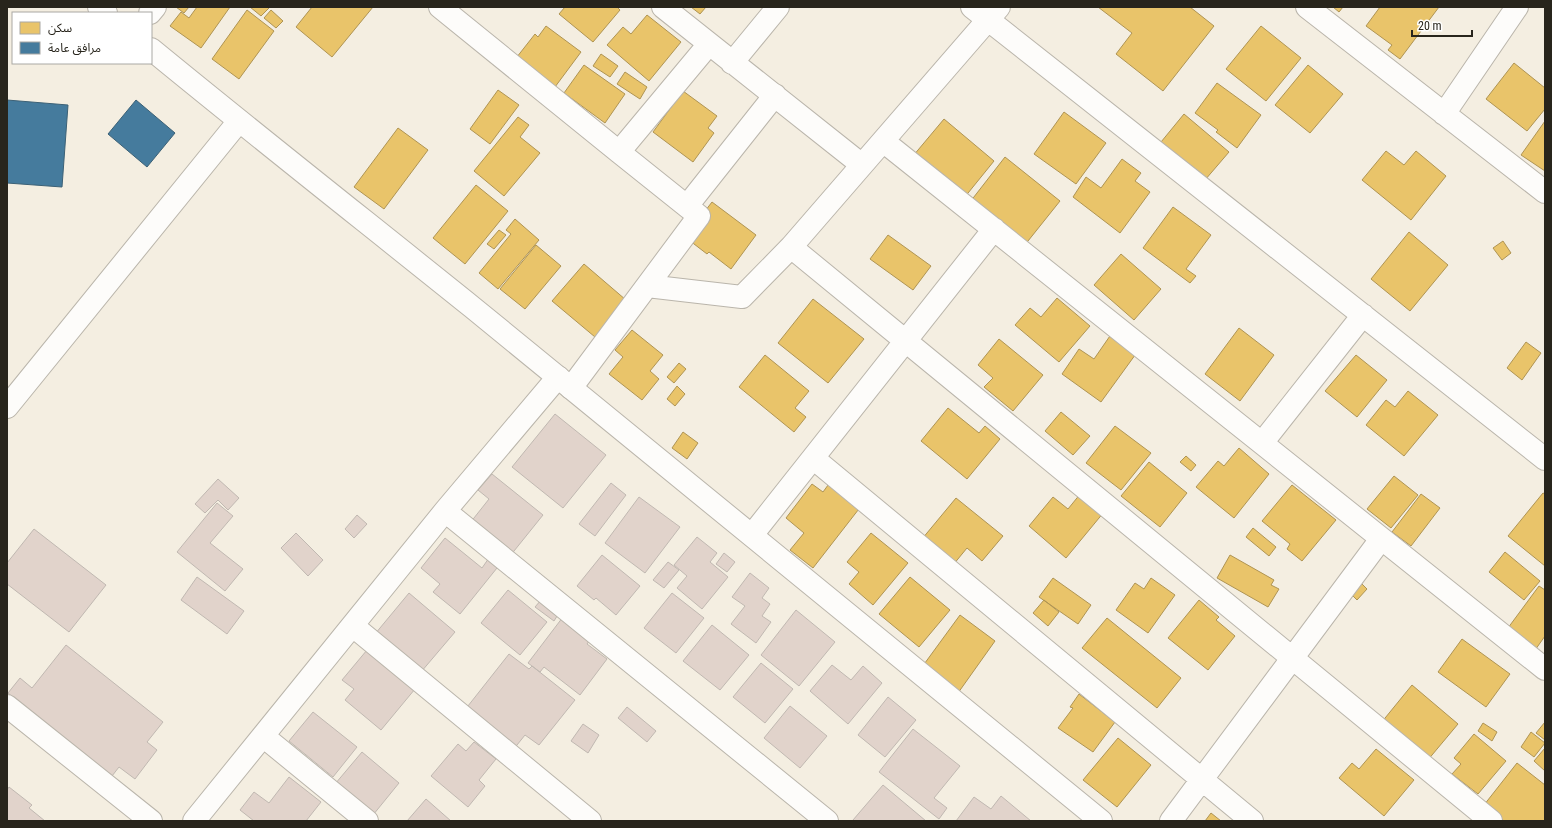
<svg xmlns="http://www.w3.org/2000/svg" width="1552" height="828" viewBox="0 0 1552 828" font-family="'Roboto Condensed','Noto Sans Arabic',sans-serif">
	<rect width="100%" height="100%" fill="#f4eee1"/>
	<path fill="#e9c46a" stroke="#af9453" d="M176,7H189L184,13Z
		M197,7H230L201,48L170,26L181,12L189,18Z
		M250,7H270L261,16Z
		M312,7H373L332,57L296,27Z
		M565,7H617L620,10L593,42L559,14Z
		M691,7H706L700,14Z
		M1098,7H1190L1214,26L1163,91L1116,54L1132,33Z
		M1333,7H1343L1339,12Z
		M1380,7H1439L1400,59L1388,50L1392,45L1366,26Z
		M247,10L274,31L239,79L212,59Z
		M271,10L283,21L276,28L264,18Z
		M647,15L681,42L649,81L607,45L623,27L631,34Z
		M546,26L581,52L552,91L513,62L535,34L538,37Z
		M1261,26L1301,58L1266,101L1226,69Z
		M601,54L618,66L610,77L593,66Z
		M1514,63L1545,88V109L1527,131L1486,99Z
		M584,65L625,94L605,123L564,93Z
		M1308,65L1343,94L1310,133L1275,105Z
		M625,72L647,87L640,99L617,84Z
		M1217,83L1261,115L1237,148L1216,132L1218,130L1195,113Z
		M498,90L519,105L490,144L470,129Z
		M683,91L717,116L708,128L714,133L693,162L653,132Z
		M1064,112L1106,143L1076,184L1034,154Z
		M1184,114L1229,152L1205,180L1161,142Z
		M518,117L529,125L520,137L540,153L504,196L474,171Z
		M944,119L994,161L964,198L913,156Z
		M1545,121V171L1521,155Z
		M398,128L428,150L384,209L354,187Z
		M1386,151L1404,165L1416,151L1446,176L1411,220L1362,180Z
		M1005,157L1060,201L1024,246L970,202Z
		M1122,159L1141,173L1135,181L1150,192L1120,233L1073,197L1086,177L1101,188Z
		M476,185L508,211L465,264L433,238Z
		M712,202L756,235L731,269L709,252L707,254L685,237Z
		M1173,207L1211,235L1186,269L1196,276L1190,283L1143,248Z
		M515,219L539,240L498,289L479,273L511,234L506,230Z
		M499,230L506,235L494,249L487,244Z
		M1409,232L1448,265L1410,311L1371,279Z
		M888,235L931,266L913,290L870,259Z
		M1503,241L1511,253L1502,260L1493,248Z
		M536,245L561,266L525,309L500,289Z
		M1121,254L1161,289L1134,320L1094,285Z
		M584,264L626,300L595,337L552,301Z
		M1057,298L1090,326L1059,362L1015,325L1030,308L1041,317Z
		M813,299L864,339L828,383L778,343Z
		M1239,328L1274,355L1240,401L1205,374Z
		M632,330L663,355L650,371L659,379L642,400L609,374L623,357L615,350Z
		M1112,333L1138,351L1101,402L1062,374L1079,349L1094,359Z
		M999,339L1043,375L1013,411L984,387L993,378L978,365Z
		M1526,342L1541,353L1522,380L1507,368Z
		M765,355L809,391L795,408L806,417L794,432L739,387Z
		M1356,355L1387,380L1357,417L1325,391Z
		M679,363L686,369L674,383L667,377Z
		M677,386L685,394L675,406L667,399Z
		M1408,391L1438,415L1404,456L1366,425L1386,400L1395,407Z
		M948,408L979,433L985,426L1000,439L967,479L921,441Z
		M1061,412L1090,436L1073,455L1045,431Z
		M1115,426L1151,453L1121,490L1086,463Z
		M683,432L698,443L687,459L672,448Z
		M1239,448L1269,474L1234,518L1196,487L1218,461L1224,466Z
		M1186,456L1196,465L1191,471L1180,462Z
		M1149,462L1187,493L1160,527L1121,496Z
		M1394,476L1418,495L1391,528L1367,509Z
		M831,481L862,505L813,568L790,550L804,533L786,518L812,484L823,492Z
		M1292,485L1336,520L1302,561L1287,549L1290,544L1262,521Z
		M1081,493L1104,512L1066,558L1029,526L1053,497L1068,509Z
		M1543,493L1545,494V566L1508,536Z
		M1421,494L1440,508L1411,546L1392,532Z
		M956,498L1003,536L982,561L967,548L953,565L922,539Z
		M1253,528L1276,547L1269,556L1246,537Z
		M871,533L908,563L873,605L849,584L859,572L847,562Z
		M1505,552L1540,581L1524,600L1489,572Z
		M1230,555L1274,580L1271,585L1279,589L1268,607L1217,578Z
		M910,577L950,610L919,647L879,614Z
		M1053,578L1091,605L1078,624L1039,597Z
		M1151,578L1175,595L1148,633L1116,610L1135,583L1144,589Z
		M1361,583L1367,589L1357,600L1351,594Z
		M1539,586L1545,590V636L1533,653L1505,632Z
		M1044,600L1059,612L1048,626L1033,613Z
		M1199,600L1219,617L1216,620L1235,636L1208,670L1168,638Z
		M960,615L995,641L958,693L922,667Z
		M1107,618L1181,678L1157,708L1082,648Z
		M1462,639L1510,674L1486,707L1438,672Z
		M1412,685L1458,724L1427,761L1381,723Z
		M1079,694L1115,722L1093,752L1058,728L1073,708L1070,707Z
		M1545,722V740L1536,733Z
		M1483,723L1497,732L1492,741L1478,731Z
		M1531,732L1545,743L1534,757L1521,747Z
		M1474,734L1506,761L1478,794L1452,774L1461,764L1454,758Z
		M1118,738L1151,765L1117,807L1083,780Z
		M1545,748V771L1534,761Z
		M1376,749L1414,780L1384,816L1339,778L1352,763L1359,769Z
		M1517,763L1545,785V821H1504L1484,805Z
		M1211,813L1221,821H1205Z"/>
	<path fill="#457b9d" stroke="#3c6176" d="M7,100L68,105L62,187L7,183Z
		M136,100L175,133L147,167L108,134Z"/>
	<path fill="#e1d3cb" stroke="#c0b8b1" d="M555,414L606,455L563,508L512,467Z
		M492,474L543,515L510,556L470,523L489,499L478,490Z
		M218,479L239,498L228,510L218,500L205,513L195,504Z
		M611,483L626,495L595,536L579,524Z
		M639,497L680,527L645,573L605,543Z
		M217,503L233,516L210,543L243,569L225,591L177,552Z
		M357,515L367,524L354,538L345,529Z
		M34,529L106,585L69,632L7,584V563Z
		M296,533L323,560L308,576L281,548Z
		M697,537L717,553L710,562L728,577L702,609L677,588L687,576L674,565Z
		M445,538L482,568L491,555L501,563L460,614L433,592L440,584L421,568Z
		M724,553L735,562L727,572L716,564Z
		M602,555L640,586L616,615L596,598L594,600L577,586Z
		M668,562L679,570L664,588L653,580Z
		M750,573L769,588L762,598L770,604L762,616L771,622L756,643L731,624L745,606L732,597Z
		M197,577L244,611L227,634L181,600Z
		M508,590L547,622L520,655L481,623Z
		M409,593L455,632L421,672L375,634Z
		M672,593L704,618L676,653L644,628Z
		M541,600L559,613L554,621L535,607Z
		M796,610L835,642L799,686L761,655Z
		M566,613L594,634L587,644L607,659L580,695L544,667L540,672L528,663Z
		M712,625L749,655L720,690L683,661Z
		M66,645L163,722L147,742L157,750L135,779L119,767L112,776L8,693L20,678L32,688Z
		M367,650L415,689L381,730L345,700L354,689L342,680Z
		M509,654L529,669L532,666L575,700L539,745L525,735L513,750L464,711Z
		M761,663L793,689L765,723L733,697Z
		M832,665L851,680L863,666L882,683L848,724L810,691Z
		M888,697L916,720L885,757L858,735Z
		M790,706L827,736L800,768L764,738Z
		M627,707L656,731L647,742L618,718Z
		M313,712L357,747L333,777L289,741Z
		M583,724L599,735L588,753L571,741Z
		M913,729L960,766L934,798L947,808L939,819L879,772Z
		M474,742L496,759L479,780L485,786L468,807L431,776L458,744L466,751Z
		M362,752L399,783L373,815L335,784Z
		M289,777L321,802L306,821H254L240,810L254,792L269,803Z
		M883,785L926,821H855L853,820Z
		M9,787L32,805L29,808L45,821H7V790Z
		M1001,796L1031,821H956L974,797L991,809Z
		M426,799L451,821H407Z"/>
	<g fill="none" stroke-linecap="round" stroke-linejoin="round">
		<g stroke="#bab5ab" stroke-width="24">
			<path id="minor" d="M440,7L619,152L699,216L571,388
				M663,7L862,165
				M972,7L1545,459
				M1307,7L1545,192
				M150,13L155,7
				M732,63L778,7
				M1444,114L1517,7
				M883,141C1104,316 1323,494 1545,669
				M619,152L709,44
				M687,206L775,95
				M791,247L1491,821
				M647,286L742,297L791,247L999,7
				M7,407L239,121
				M1262,443L1363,315
				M813,458L1252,821
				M445,511L827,821
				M752,535L994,229
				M353,626L590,821
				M7,706L151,821
				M263,736L367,821
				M194,821L445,511L558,377
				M1171,821L1381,539"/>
		</g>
		<g stroke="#bab5ab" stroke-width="24">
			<path id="tertiary" d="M99,7L106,13
				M151,49C257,136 365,221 472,307C683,477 892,649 1101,821"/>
		</g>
		<use href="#minor" stroke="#fdfcfa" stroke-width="22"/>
		<use href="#tertiary" stroke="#fdfcfa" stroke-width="22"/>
	</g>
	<rect width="1552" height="828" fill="none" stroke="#28251c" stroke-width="16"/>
	<rect x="12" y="12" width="140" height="52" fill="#ffffff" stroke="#a9a8a4"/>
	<rect x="20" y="22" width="20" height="12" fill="#e9c46a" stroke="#a9a8a4"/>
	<text x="48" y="32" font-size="12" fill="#28251c">سكن</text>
	<rect x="20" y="42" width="20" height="12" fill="#457b9d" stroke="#a9a8a4"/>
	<text x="48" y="52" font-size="12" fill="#28251c">مرافق عامة</text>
	<path d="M1412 30v6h60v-6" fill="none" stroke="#28251c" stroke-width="2"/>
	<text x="1418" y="30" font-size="12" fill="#28251c" stroke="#ffffff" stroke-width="3" paint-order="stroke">20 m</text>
</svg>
